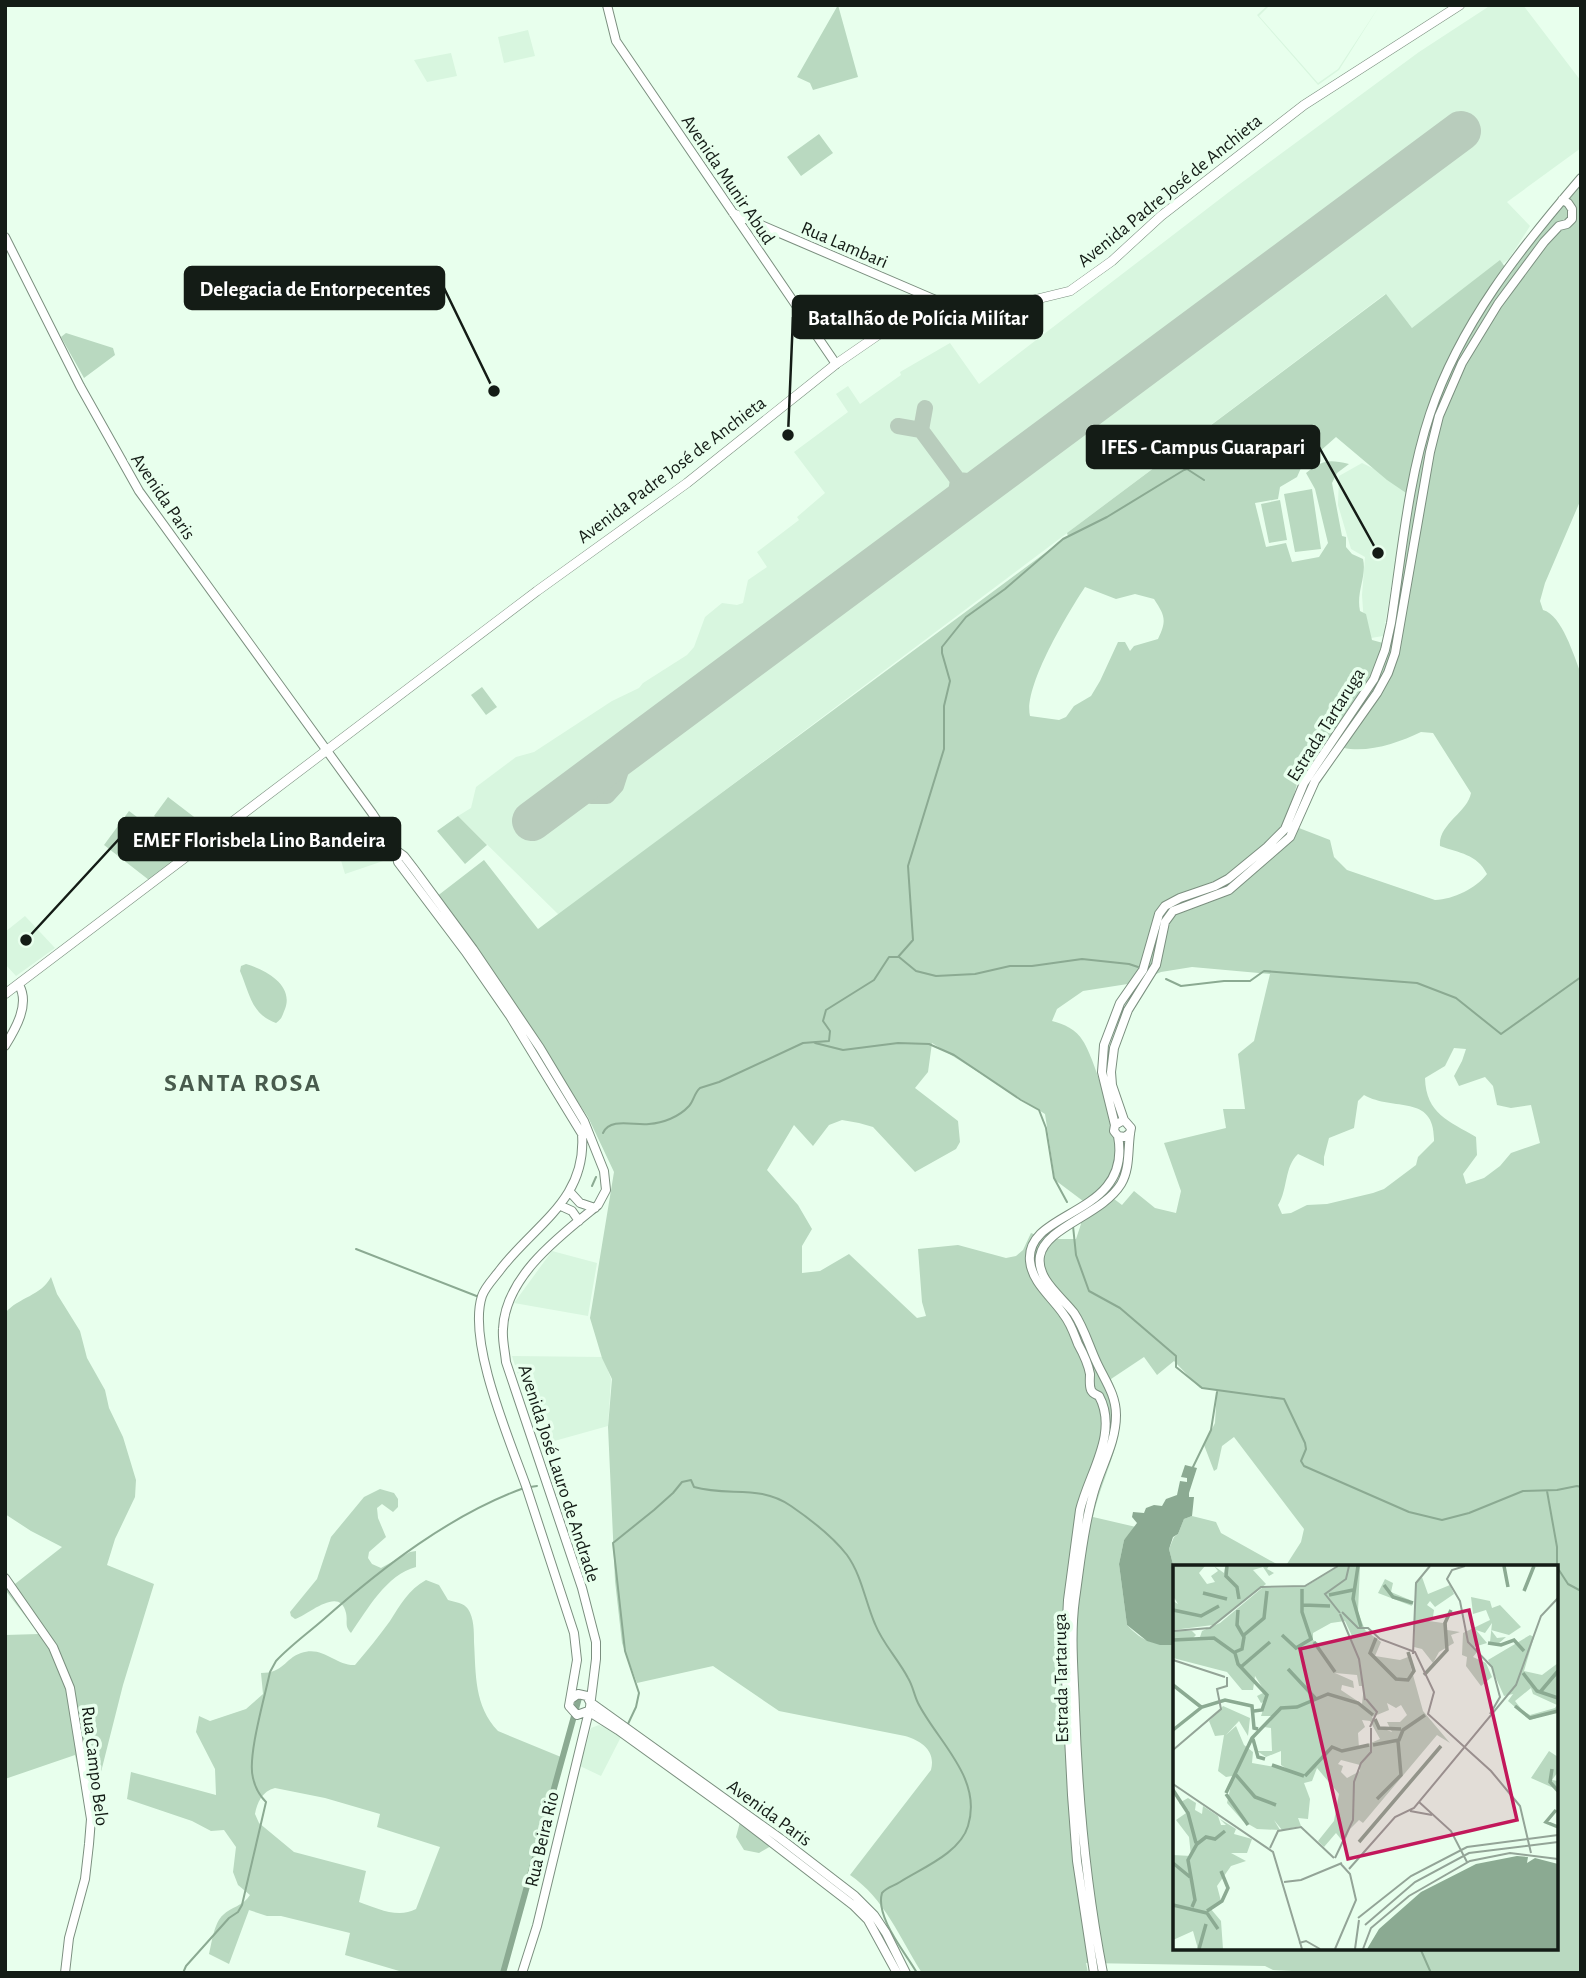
<svg xmlns="http://www.w3.org/2000/svg" width="1586" height="1978" viewBox="0 0 1586 1978" font-family="'Alegreya Sans',sans-serif">
	<rect width="100%" height="100%" fill="#e8ffed"/>
	<path fill="#d8f6df" d="M1268,5H1270L1259,16L1318,83L1338,69L1380,5L1339,70L1318,85L1257,15Z
		M1491,5H1523L1581,81V148L1507,202L1530,226L1509,259L1487,276L1413,329L1385,294L559,915L458,816L471,808L476,787L516,757L534,752L612,701L639,688L643,683L687,655L694,647L705,617L722,603L737,605L743,603L748,580L767,567L757,552L799,520L797,517L825,493L794,452L848,412L836,394L848,386L860,404L901,375L900,372L950,343L979,384L1229,192L1419,52Z
		M528,30L535,56L504,63L498,37Z
		M451,53L457,76L427,82L414,60Z
		M1362,463L1389,476L1407,494L1383,636L1371,638L1364,624L1362,595L1365,557L1351,549L1338,505L1339,476Z
		M369,826L392,858L345,874L335,840Z
		M25,916L55,948L16,976L5,964V932Z
		M552,1251L597,1263L588,1316L514,1303Z
		M512,1356L603,1357L611,1379L608,1426L540,1445Z
		M599,1725L622,1735L601,1776L580,1766L591,1728Z"/>
	<path fill="#b9d9c0" fill-rule="evenodd" d="M838,5L858,77L813,90L810,83L797,77Z
		M819,134L833,153L801,176L787,157Z
		M1581,172V499L1545,583L1540,601L1543,610C1562,615 1574,656 1581,674V1973H1330L1273,1970L1265,1966L1086,1963L1088,1973H922C900,1938 884,1898 850,1875L931,1770C936,1751 922,1741 905,1736L779,1711L713,1666L637,1683L622,1643L615,1581L608,1427L612,1379L602,1358L590,1318L614,1172L588,1117L489,969L436,897L484,860L538,929L1068,536L1067,533L1386,294L1412,328L1500,260L1505,267ZM1336,437L1387,480L1412,497L1383,643L1372,640L1366,614L1360,611C1356,592 1367,576 1363,559L1352,554L1346,547V537L1342,536L1332,483L1337,473L1349,464C1328,459 1323,460 1306,473L1315,489L1328,543L1319,557L1292,562L1286,543L1266,547L1255,503L1278,499L1280,487L1297,477L1301,468ZM1085,587L1116,599L1135,594L1154,599C1165,616 1167,620 1158,639L1134,646L1130,651L1125,642H1118L1100,681L1091,696L1074,706L1066,717L1059,720L1030,716C1023,687 1068,613 1085,587ZM1421,732L1433,733L1471,793C1468,812 1438,824 1440,846C1459,853 1477,854 1487,874C1475,889 1454,899 1435,900L1347,870L1334,857L1330,840L1286,823L1302,766L1317,759L1329,743C1357,757 1394,745 1421,732ZM1192,967L1270,974L1254,1041L1238,1054L1245,1109H1223L1226,1128L1164,1143L1181,1191L1176,1213L1155,1208L1134,1191L1122,1205L1101,1189C1108,1180 1116,1168 1117,1156C1117,1134 1095,1059 1083,1041C1076,1029 1064,1024 1052,1021L1057,1009L1083,991L1134,983L1161,972ZM932,1043L1045,1114L1055,1180L1083,1201L1075,1208L1081,1224L1076,1239H1046L1031,1233L1023,1250L1016,1256L1006,1258L958,1245L918,1249L922,1302L926,1316L917,1318L849,1254L820,1271L802,1273V1246L812,1229L798,1205L767,1170L794,1125L813,1146L829,1125L842,1120L859,1123L873,1127L915,1172L956,1149L960,1142L958,1121L915,1088L928,1072ZM1454,1048L1466,1049L1462,1061L1454,1076L1459,1086L1485,1077L1493,1086L1497,1105L1511,1108L1531,1105L1540,1143L1511,1153L1500,1166L1484,1178L1466,1184L1463,1174L1477,1155L1476,1137C1449,1121 1426,1114 1425,1078L1445,1066ZM1364,1095C1394,1112 1435,1093 1434,1141L1418,1157L1416,1165L1384,1189L1373,1193L1327,1204L1307,1205L1291,1213L1282,1214L1278,1205C1288,1189 1284,1167 1298,1154L1324,1166V1157L1329,1138L1354,1128L1358,1101ZM1144,1357L1157,1375L1174,1361L1200,1388L1217,1390L1215,1423L1204,1445L1214,1471L1217,1469L1222,1446L1234,1437L1304,1529L1301,1542L1285,1567H1556V1948H1175V1645C1152,1643 1144,1643 1127,1625L1119,1564L1124,1540L1136,1527L1093,1517C1105,1464 1133,1433 1111,1379Z
		M66,333L113,348L115,355L84,378L61,337Z
		M1312,489L1321,549L1295,552L1284,494Z
		M1280,500L1287,540L1269,543L1261,504Z
		M482,687L497,707L486,715L471,695Z
		M168,797L202,823L188,842L154,816Z
		M129,811L185,853L149,880L104,845Z
		M458,816L487,845L465,864L437,831Z
		M246,964C266,970 294,985 285,1009C282,1016 282,1019 276,1023C251,1014 250,994 240,971L241,966Z
		M51,1277L57,1294L80,1331L87,1358L105,1390L109,1408L123,1437L136,1480L135,1497L115,1539L107,1565L154,1584L123,1685L101,1772L97,1777L89,1780L80,1776L75,1755L5,1779V1635L39,1634L6,1591L62,1547L31,1531L5,1514V1313C19,1297 41,1296 51,1277Z
		M380,1489L394,1493L398,1499V1507L393,1512L382,1504L377,1508L378,1518L386,1537L369,1552L368,1558L372,1564L381,1568L410,1552L416,1551V1567C387,1574 367,1610 351,1633C344,1626 348,1622 346,1613C340,1585 308,1615 295,1619L291,1616L290,1612L317,1579L331,1537L364,1497Z
		M1192,1516L1216,1522L1221,1533L1282,1567H1175V1572L1169,1549L1174,1537L1178,1534L1184,1519Z
		M426,1580L439,1585L448,1600C455,1602 464,1603 468,1609C474,1618 474,1631 474,1642C476,1674 474,1706 498,1731L561,1757L501,1973H406L345,1955L350,1933L281,1916H267L249,1910L229,1964L209,1954C212,1942 214,1923 223,1915C231,1907 243,1906 250,1895L238,1885L233,1872L236,1847L224,1830L211,1831L192,1821L127,1799L131,1772L216,1795L215,1769L196,1732L199,1716L210,1721L246,1709L263,1694L261,1673C284,1673 284,1659 301,1653C323,1645 336,1666 355,1665C367,1651 379,1636 390,1621C401,1604 408,1590 426,1580ZM275,1788L325,1798L380,1814L377,1827L440,1847L416,1909C398,1919 376,1908 359,1902L366,1871L294,1852L259,1823L255,1814C257,1803 262,1791 275,1788Z
		M740,1822L771,1846L759,1853L744,1850L736,1837Z"/>
	<path fill="#8baa92" d="M1185,1465L1197,1468L1189,1493V1497H1194L1192,1516L1184,1519L1178,1534L1173,1537L1169,1549L1175,1572V1645H1160L1147,1641L1127,1625L1119,1564L1124,1540L1137,1523L1132,1517L1133,1512L1144,1513L1146,1508L1154,1505L1162,1506L1166,1499L1177,1495L1180,1481L1187,1482V1478L1181,1477Z"/>
	<g fill="none" stroke-linecap="round" stroke-linejoin="round">
		<path stroke="#8baa92" stroke-width="2" d="M899,957L916,971L936,976L975,974L1010,966H1032L1082,959L1129,964L1138,967
			M1166,979L1181,986L1224,981H1250L1264,971L1417,983L1456,998L1501,1034L1581,977
			M815,1043L843,1050L898,1043L929,1044L954,1055L1021,1100L1039,1110L1046,1128L1054,1178L1067,1202
			M603,1133C610,1117 635,1126 649,1124C663,1123 679,1117 689,1106C694,1101 694,1093 700,1088L719,1082L803,1043L829,1041L830,1031L823,1021L826,1010L874,980L889,957H898L913,940L908,866L944,749V706L950,681L942,653V647L966,617L1005,589L1063,539L1107,517L1184,470L1187,469L1204,480
			M592,1186L596,1177
			M1073,1226L1076,1255L1089,1291L1120,1308L1176,1356V1367L1202,1388L1284,1399L1305,1443L1306,1449L1301,1461L1304,1466L1409,1512L1442,1520L1469,1513L1523,1491L1557,1490L1577,1486L1581,1487
			M356,1249L479,1297
			M1192,1469L1211,1430L1217,1392
			M530,1487L537,1486
			M1547,1491L1557,1547V1567L1568,1584L1581,1591
			M627,1726L636,1707L639,1693L625,1651L613,1543L654,1510L673,1493L682,1482L691,1480L694,1487C729,1497 759,1484 791,1506C810,1519 833,1537 847,1555C862,1576 865,1601 875,1624C883,1644 898,1659 908,1678C913,1686 914,1695 918,1703C937,1741 983,1778 968,1826C960,1853 922,1868 900,1882C894,1886 887,1887 882,1893C875,1917 905,1952 917,1973
			M1420,1948L1431,1973
			M183,1973L186,1966L229,1918L238,1912L242,1905L266,1802C260,1796 255,1787 253,1778C247,1757 265,1696 270,1672L276,1661C290,1646 308,1633 324,1619C383,1567 450,1515 524,1488"/>
		<path stroke="#8baa92" stroke-width="6" d="M503,1973L579,1698"/>
		<path stroke="#b8ccbc" stroke-width="16" d="M898,426L921,430L958,480L955,499L943,516
			M921,430L925,408
			M958,480L977,482L997,476
			M578,787L591,796H607L616,786L625,758L642,740"/>
		<path stroke="#b8ccbc" stroke-width="40" d="M532,821L1461,131"/>
		<g stroke="#7b8f7f" stroke-width="10">
			<path id="tertiary" d="M607,5L616,41L836,364
				M733,213L945,304
				M5,237L80,386L139,491L372,813L397,851L404,856L414,869L473,949L540,1048L584,1121L604,1171L606,1190L598,1205C561,1235 505,1276 503,1329C502,1339 505,1351 506,1362L582,1588L596,1642V1659L590,1707L537,1926L522,1973
				M397,851L398,862L465,951L510,1016L582,1134C587,1200 534,1225 500,1270C494,1278 485,1287 482,1296C467,1342 510,1441 526,1486C542,1535 558,1584 574,1633L577,1660L569,1706L577,1715L588,1711
				M5,1046C16,1028 30,1004 19,985
				M1124,1120L1112,1085L1111,1072L1114,1048L1128,1010L1156,965L1165,922L1173,911L1229,890L1290,837L1315,781L1377,693L1388,673L1395,653L1430,452L1439,416L1462,363L1498,304L1544,242L1559,226L1567,224L1572,219V209L1568,203L1562,200
				M1115,1125L1102,1072L1104,1045L1120,1003L1143,970L1159,914L1165,906L1180,898L1215,886L1228,879L1267,847L1285,829L1304,783L1374,679L1385,650L1391,623C1402,553 1408,480 1430,414C1460,324 1520,249 1581,178
				M570,1192L580,1203L595,1208
				M561,1206L572,1211L579,1221
				M5,1578L53,1647L70,1688L80,1750L91,1819L89,1844L85,1879L69,1938L65,1973
				M571,1699L578,1694L587,1696L590,1702L781,1839L855,1896L874,1915L886,1933L906,1973
				M588,1711L618,1730L736,1815L853,1905L868,1920L897,1973
				M1094,1973L1077,1861L1072,1795L1065,1659L1068,1600L1080,1510C1089,1473 1119,1433 1099,1396C1095,1394 1093,1394 1091,1390C1089,1385 1090,1379 1090,1374C1088,1363 1083,1353 1078,1344C1074,1334 1071,1324 1064,1315C1053,1298 1032,1283 1030,1261C1025,1209 1133,1217 1118,1136
				M1103,1973C1086,1886 1078,1798 1075,1710C1074,1673 1070,1636 1075,1599C1080,1565 1083,1529 1093,1495C1100,1468 1116,1444 1116,1415C1116,1394 1104,1379 1096,1361C1089,1346 1084,1328 1074,1313C1062,1297 1036,1279 1040,1256C1045,1227 1102,1215 1121,1184C1131,1167 1127,1146 1131,1128L1124,1120L1115,1125L1114,1131L1118,1136L1125,1137L1130,1133"/>
		</g>
		<g stroke="#7b8f7f" stroke-width="10">
			<path id="secondary" d="M5,994L537,591L687,483L836,364L897,322L918,311L945,304L1029,301L1070,291L1112,261L1161,216L1304,105L1460,5"/>
		</g>
		<use href="#tertiary" stroke="#fff" stroke-width="8"/>
		<use href="#secondary" stroke="#fff" stroke-width="9"/>
	</g>
	<g text-anchor="middle" stroke-width="7" stroke-linejoin="round" paint-order="stroke">
		<g font-size="19" fill="#141c16" stroke="#e8ffed">
			<text transform="translate(729 179) rotate(56)" y="7">Avenida Munir Abud</text>
			<text transform="translate(1169 190) rotate(-39)" y="7">Avenida Padre José de Anchieta</text>
			<text transform="translate(845 244) rotate(23)" y="7">Rua Lambari</text>
			<text transform="translate(671 469) rotate(-37)" y="7">Avenida Padre José de Anchieta</text>
			<text transform="translate(164 496) rotate(56)" y="7">Avenida Paris</text>
			<text transform="translate(1325 724) rotate(-58)" y="7">Estrada Tartaruga</text>
			<text transform="translate(560 1473) rotate(72)" y="7">Avenida José Lauro de Andrade</text>
			<text transform="translate(1060 1678) rotate(-91)" y="7">Estrada Tartaruga</text>
			<text transform="translate(96 1766) rotate(83)" y="7">Rua Campo Belo</text>
			<text transform="translate(770 1812) rotate(36)" y="7">Avenida Paris</text>
			<text transform="translate(541 1839) rotate(-77)" y="7">Rua Beira Rio</text>
		</g>
		<g font-size="26" font-weight="bold" letter-spacing="2" fill="#485b4d" stroke="#e8ffed">
			<text x="243" y="1091">SANTA ROSA</text>
		</g>
	</g>
	<g transform="translate(1173 1565)">
		<rect width="385" height="385" fill="#e8ffed"/>
		<path d="M0,1H32L26,8L34,19L42,17L38,11L45,6L41,1L51,8L52,2L96,1L94,4L101,8L96,11L90,2L80,5L93,19L40,60L0,65V36L5,39L0,31ZM166,1H187L185,47L192,65L208,77L202,91L227,95L235,92L250,146L277,178L264,170L190,258L186,255L177,264L171,278L163,268L151,282L145,276L161,256L166,229L144,203L139,216L131,218L137,234L135,254L125,253L128,261L109,265L101,255L107,265L84,264L70,256L54,238L59,215L65,210L53,212L45,206L51,170L42,171L36,156L50,141L77,153L75,171L66,156L53,170L63,161L71,180L80,187L79,198L114,204L108,200V186L93,192L84,186H99L98,163L91,162L100,151H88L93,136L88,138L84,131L92,127L82,111L80,125H69L54,107L0,93V66H19L23,70L18,75H26L29,66L47,58L89,23L132,22ZM172,56L180,73L147,79L140,75V68L158,58ZM162,108L184,110L186,121H191L189,139L168,125L169,120L181,123L180,116ZM214,138L223,143L228,140L234,150L227,157H214L219,167L206,162L199,152L216,145ZM189,155L197,156L207,174L186,183L185,168L192,162ZM168,195L187,200V206L174,213L168,207L170,201L165,199ZM249,12L255,29L277,20L281,29L262,42L257,36L254,40L261,45L260,52L249,55L270,58L274,52V65L287,67L278,70L281,78L266,87L260,98L249,84L241,82L243,19ZM212,14L220,18L218,27L237,35L239,41L205,28ZM298,32L317,36L319,43L327,40L348,62L336,70L318,65L324,73L333,72L324,80L317,77L319,58L312,68L303,65L314,78L301,82L305,86L300,92L313,98L319,112L308,121L293,101L294,92L289,90L290,68L317,55L313,45L300,49ZM357,70L361,72L351,106L369,110L385,98V146L357,155L335,136L340,129L331,131L315,95ZM358,123L360,129L384,140L382,143L357,150L350,146L342,136ZM376,186L385,192V207L379,215L385,216V225L358,213ZM15,233L23,238L22,245L29,249L30,241L45,251L48,260H53L47,254L63,264L61,269L79,274L74,288H58L73,296L58,301L44,321L48,336L37,343L48,356L50,384H25L20,366L0,375V290L18,291L16,272L3,255L16,246L6,238Z" fill="#b9d9c0" fill-rule="evenodd"/>
		<path d="M344,291L355,292L354,298L362,293L385,299V384H194L206,364L248,327L303,299Z" fill="#8baa92"/>
		<path fill="none" stroke="#8baa92" stroke-width="3.5" d="M54,1L53,11L64,22L66,34M185,1L180,34L188,62M331,1L335,22M211,20L220,32L240,38M351,26L361,1M30,28L54,34M156,30L180,25M130,40L157,41M0,45L28,51L46,41M71,70L91,53L94,26M109,70L123,83L138,74L129,47V24M203,73L197,88L223,114L235,115L241,106L235,87M0,75L41,73L62,88L65,99L94,130L89,145L81,146M141,77L162,107M315,78L328,80L341,75L351,86M62,87L69,84L71,72L64,60L65,45M69,101L97,77M115,104L143,134M350,108L364,126L385,133M251,110L274,85L272,58L278,45M0,120L28,142M368,126L385,106M342,141L357,153L385,146M202,154L206,163L228,164M0,165L29,142L52,135L79,141L81,163L85,164M80,174L85,192L92,194M200,180L226,175L230,165L252,150M99,200L131,211M379,204L377,217L385,226M63,210L82,232L103,240M132,211L159,182L169,186L196,180M0,225L15,248L23,278M53,228L79,173L108,143L124,142L155,129L185,138L200,150M53,229L75,260M204,234L228,210L225,176M383,245L373,257L385,262M186,277L268,181M0,298L17,312M0,340L34,348L45,364M19,342L22,335L15,295L24,279L33,272L42,274L52,266M34,346L49,336L55,323L48,306M26,384L33,359"/>
		<path fill="none" stroke="#93a497" stroke-width="2" d="M292,1L279,5L274,14L287,36L295,77L319,102L327,132L317,149M169,47L185,63H195L207,74L242,87L261,127L255,149L318,206L347,241L358,288M167,48L152,29L173,14L176,1M167,49L186,94L192,135M0,66L37,63L88,22L132,21L165,1M240,89L243,18L257,1M0,95L52,112M193,134L204,147L197,162M0,185L48,144L44,124L54,121V112M0,219L100,287L129,384M246,237L278,266L294,297M237,246L259,250M97,283L105,266L128,262L161,293M162,293L180,255L181,217L188,198L198,187V163M176,304L222,252L241,243L343,120L368,51L385,33M111,317L128,315L169,298M185,353L238,311L294,282L385,270M192,360L242,317L296,288L385,277M126,378L133,376L147,384M162,384L183,335L177,309L167,298M182,384L186,355M190,384L198,363L236,331L297,296L337,288L385,294"/>
		<path fill="#c2185b" fill-opacity="0.15" stroke="#c2185b" stroke-width="3.5" d="M296,45L344,255L175,294L127,84Z"/>
		<rect width="385" height="385" fill="none" stroke="#141c16" stroke-width="3.5"/>
	</g>
	<path fill="none" stroke="#141c16" stroke-width="2.5" d="M494 391L444 288M788 435L793 317M1378 553L1319 447M26 940L119 839"/>
	<g fill="#141c16" stroke="#e8ffed" stroke-width="2.5">
		<circle cx="494" cy="391" r="7"/>
		<circle cx="788" cy="435" r="7"/>
		<circle cx="1378" cy="553" r="7"/>
		<circle cx="26" cy="940" r="7"/>
	</g>
	<g fill="#141c16" stroke="#141c16" stroke-width="2.5">
		<rect x="185" y="267" width="259" height="42" rx="7"/>
		<rect x="793" y="296" width="249" height="42" rx="7"/>
		<rect x="1087" y="426" width="232" height="42" rx="7"/>
		<rect x="119" y="818" width="281" height="42" rx="7"/>
	</g>
	<g font-size="21" text-anchor="middle" font-weight="bold" fill="#fff">
		<text x="315" y="296">Delegacia de Entorpecentes</text>
		<text x="918" y="325">Batalhão de Polícia Milítar</text>
		<text x="1203" y="454">IFES - Campus Guarapari</text>
		<text x="259" y="847">EMEF Florisbela Lino Bandeira</text>
	</g>
	<rect width="1586" height="1978" fill="none" stroke="#141c16" stroke-width="14"/>
</svg>
